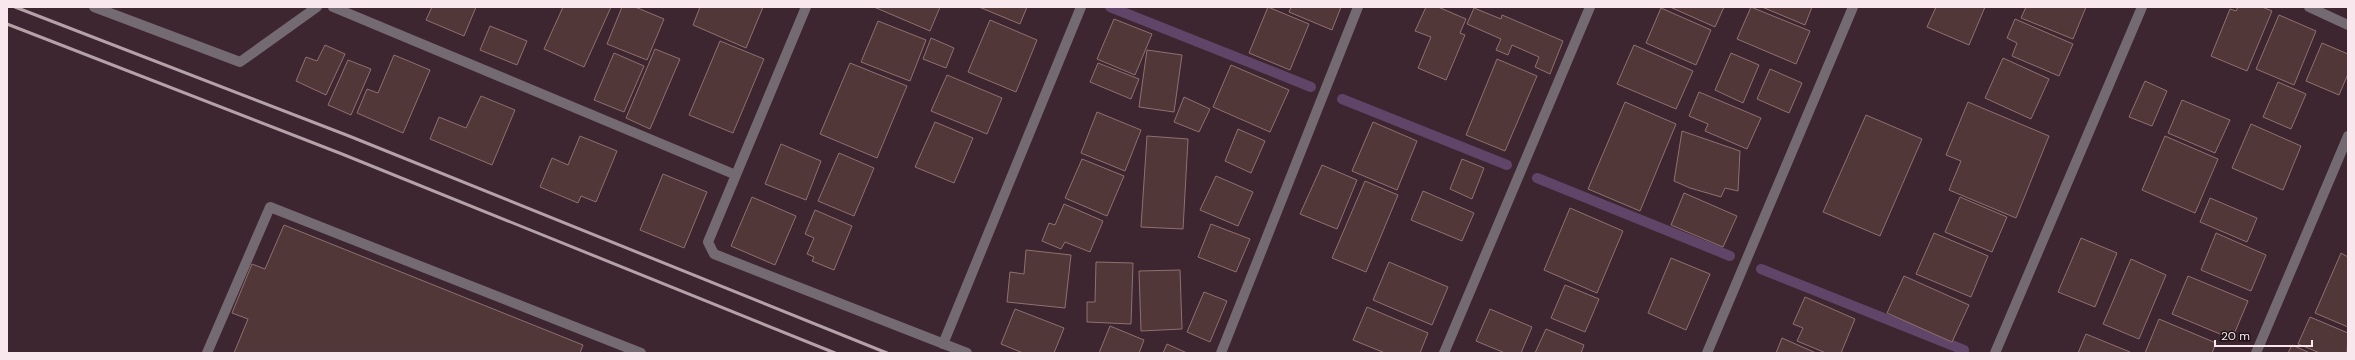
<svg xmlns="http://www.w3.org/2000/svg" width="2355" height="360" viewBox="0 0 2355 360" font-family="'DM Sans',sans-serif">
	<rect width="100%" height="100%" fill="#3e2630"/>
	<g fill="none" stroke-linecap="round" stroke-linejoin="round">
		<path stroke="#604569" stroke-width="10" d="M1110,7L1311,87
			M1342,99L1507,165
			M1537,178L1730,256
			M1761,269L1964,350"/>
	</g>
	<path fill="#523738" stroke="#8f7070" d="M432,7H476L464,36L426,20Z
		M563,7H611L584,67L544,49Z
		M622,7H635L664,19L647,60L607,44Z
		M700,7H763L746,48L693,25Z
		M874,7H940L930,31Z
		M979,7H1027L1020,24Z
		M1268,7L1309,24L1290,70L1249,53Z
		M1291,7H1341L1332,30L1289,12Z
		M1426,7H1438L1466,19L1460,33L1465,35L1446,80L1418,68L1431,37L1415,31Z
		M1670,7H1724L1715,27Z
		M1751,7L1810,31L1796,64L1737,39Z
		M1762,7H1812L1805,25Z
		M1936,7H1985L1969,45L1927,27Z
		M2026,7H2086L2073,39L2021,18Z
		M2238,7H2262L2272,11L2247,71L2211,56L2230,9L2236,11Z
		M1474,8L1501,19L1502,15L1563,41L1550,74L1535,67L1539,57L1512,45L1508,55L1496,50L1501,39L1467,24Z
		M1661,8L1711,30L1696,65L1646,43Z
		M2279,15L2316,31L2294,85L2256,69Z
		M1114,19L1152,34L1135,75L1097,59Z
		M2015,19L2073,44L2059,76L2012,56L2017,43L2007,38Z
		M990,20L1037,40L1016,92L968,72Z
		M878,21L926,40L910,81L861,62Z
		M490,26L527,41L517,65L480,50Z
		M931,38L954,48L946,68L923,59Z
		M720,41L764,59L733,133L689,115Z
		M2322,43L2348,54V74L2339,95L2306,81Z
		M325,45L345,54L326,95L296,81L306,57L317,61Z
		M1634,45L1693,71L1676,109L1617,84Z
		M655,49L680,59L650,129L626,118Z
		M1147,50L1182,55L1174,112L1139,107Z
		M614,53L644,66L624,112L594,100Z
		M1731,53L1759,65L1743,103L1715,90Z
		M394,55L430,70L403,133L357,113L367,89L378,93Z
		M2003,58L2049,79L2031,119L1985,98Z
		M1497,59L1537,76L1505,151L1466,135Z
		M348,60L371,69L351,115L328,105Z
		M850,63L907,86L877,158L820,134Z
		M1098,63L1139,79L1131,99L1090,82Z
		M1231,65L1289,90L1270,132L1213,107Z
		M1770,69L1802,83L1789,113L1757,99Z
		M947,75L1002,98L987,134L931,111Z
		M2145,81L2167,91L2152,126L2129,117Z
		M2278,82L2306,94L2291,129L2263,117Z
		M1699,92L1761,118L1747,149L1705,131L1708,124L1689,116Z
		M481,96L515,110L492,165L430,139L439,117L466,128Z
		M1184,97L1210,109L1199,132L1174,122Z
		M2182,100L2230,120L2215,153L2168,133Z
		M1625,102L1676,124L1640,211L1588,189Z
		M1968,102L2049,136L2016,218L1949,190L1961,161L1946,155Z
		M1097,112L1141,130L1125,171L1081,153Z
		M1866,115L1922,139L1880,236L1823,212Z
		M935,122L973,138L954,183L915,167Z
		M1373,122L1417,141L1397,190L1352,171Z
		M2251,124L2301,146L2283,190L2232,168Z
		M1238,129L1265,141L1251,173L1225,161Z
		M1682,131L1740,151L1738,191L1725,188L1721,197L1690,188L1674,181Z
		M580,136L617,151L596,202L581,196L578,203L540,187L552,158L568,165Z
		M1147,136L1188,139L1183,229L1141,227Z
		M2165,136L2218,159L2195,213L2142,190Z
		M781,144L821,161L806,200L765,184Z
		M839,153L874,168L854,216L818,201Z
		M1082,159L1124,176L1107,216L1065,198Z
		M1462,159L1484,168L1472,199L1450,189Z
		M1322,165L1357,180L1337,229L1300,214Z
		M663,174L707,192L684,248L640,230Z
		M1216,176L1253,192L1238,226L1200,210Z
		M1365,181L1398,195L1366,272L1332,258Z
		M1423,191L1474,213L1462,241L1411,220Z
		M1684,193L1737,216L1723,247L1671,225Z
		M752,197L796,216L775,265L731,246Z
		M1960,197L2007,217L1992,252L1945,232Z
		M2210,198L2257,218L2247,242L2200,222Z
		M1064,204L1103,221L1090,252L1065,242L1061,249L1042,241L1049,223L1055,225Z
		M1570,208L1623,231L1597,293L1544,270Z
		M815,210L852,226L834,270L812,261L814,257L807,254L814,238L805,234Z
		M1211,224L1250,239L1236,272L1198,257Z
		M284,225L583,345L580,353H234L248,319L232,313L252,264L265,269Z
		M1934,233L1988,256L1971,297L1916,274Z
		M2216,233L2266,255L2251,291L2201,270Z
		M2081,238L2117,253L2095,307L2058,292Z
		M1026,250L1071,255L1065,308L1007,302L1010,272L1024,274Z
		M2341,253L2348,257V327L2315,313Z
		M1671,258L1710,274L1686,330L1648,313Z
		M2131,259L2166,275L2139,339L2103,324Z
		M1096,262L1133,263L1131,324L1087,322V302H1095Z
		M1389,262L1448,287L1432,325L1373,300Z
		M1180,270L1182,329L1141,331L1139,271Z
		M1904,276L1969,305L1952,342L1887,313Z
		M2188,276L2248,301L2232,339L2172,314Z
		M1565,285L1599,299L1585,332L1551,318Z
		M1204,292L1227,301L1210,342L1187,332Z
		M1805,297L1855,319L1841,353H1826L1797,341L1803,328L1793,324Z
		M1367,307L1428,333L1420,353H1385L1353,340Z
		M1015,309L1064,328L1054,353H1023L1001,344Z
		M1490,309L1532,327L1521,353H1505L1476,341Z
		M2310,317L2348,333L2347,353H2320L2298,344Z
		M2159,319L2216,343L2212,353H2145Z
		M1110,326L1144,340L1139,353H1099Z
		M1546,329L1584,345L1581,353H1535Z
		M2086,334L2130,352L2129,353H2078Z
		M1782,338L1816,353H1776Z
		M1167,344L1187,353H1163Z
		M2292,345L2310,353H2288Z"/>
	<g fill="none" stroke-linecap="round" stroke-linejoin="round">
		<path stroke="#746a72" stroke-width="10" d="M94,7L240,62L317,7
			M333,7L736,175
			M806,7L708,242L714,254L967,353
			M2309,7L2348,25
			M943,344L1081,7
			M207,353L270,207L641,353
			M1221,353L1358,7
			M1444,353L1590,7
			M1707,353L1853,7
			M1995,353L2142,7
			M2256,353L2348,136"/>
		<path stroke="#b5a2a8" stroke-width="3" d="M15,7L349,136L887,353
			M7,24L342,154L835,353"/>
	</g>
	<rect width="2355" height="360" fill="none" stroke="#f8e7ec" stroke-width="16"/>
	<path d="M2215 340v6h97v-6" fill="none" stroke="#f8e7ec" stroke-width="2"/>
	<text x="2221" y="340" font-size="12" fill="#f8e7ec" stroke="#1e1317" stroke-width="3" paint-order="stroke">20 m</text>
</svg>
